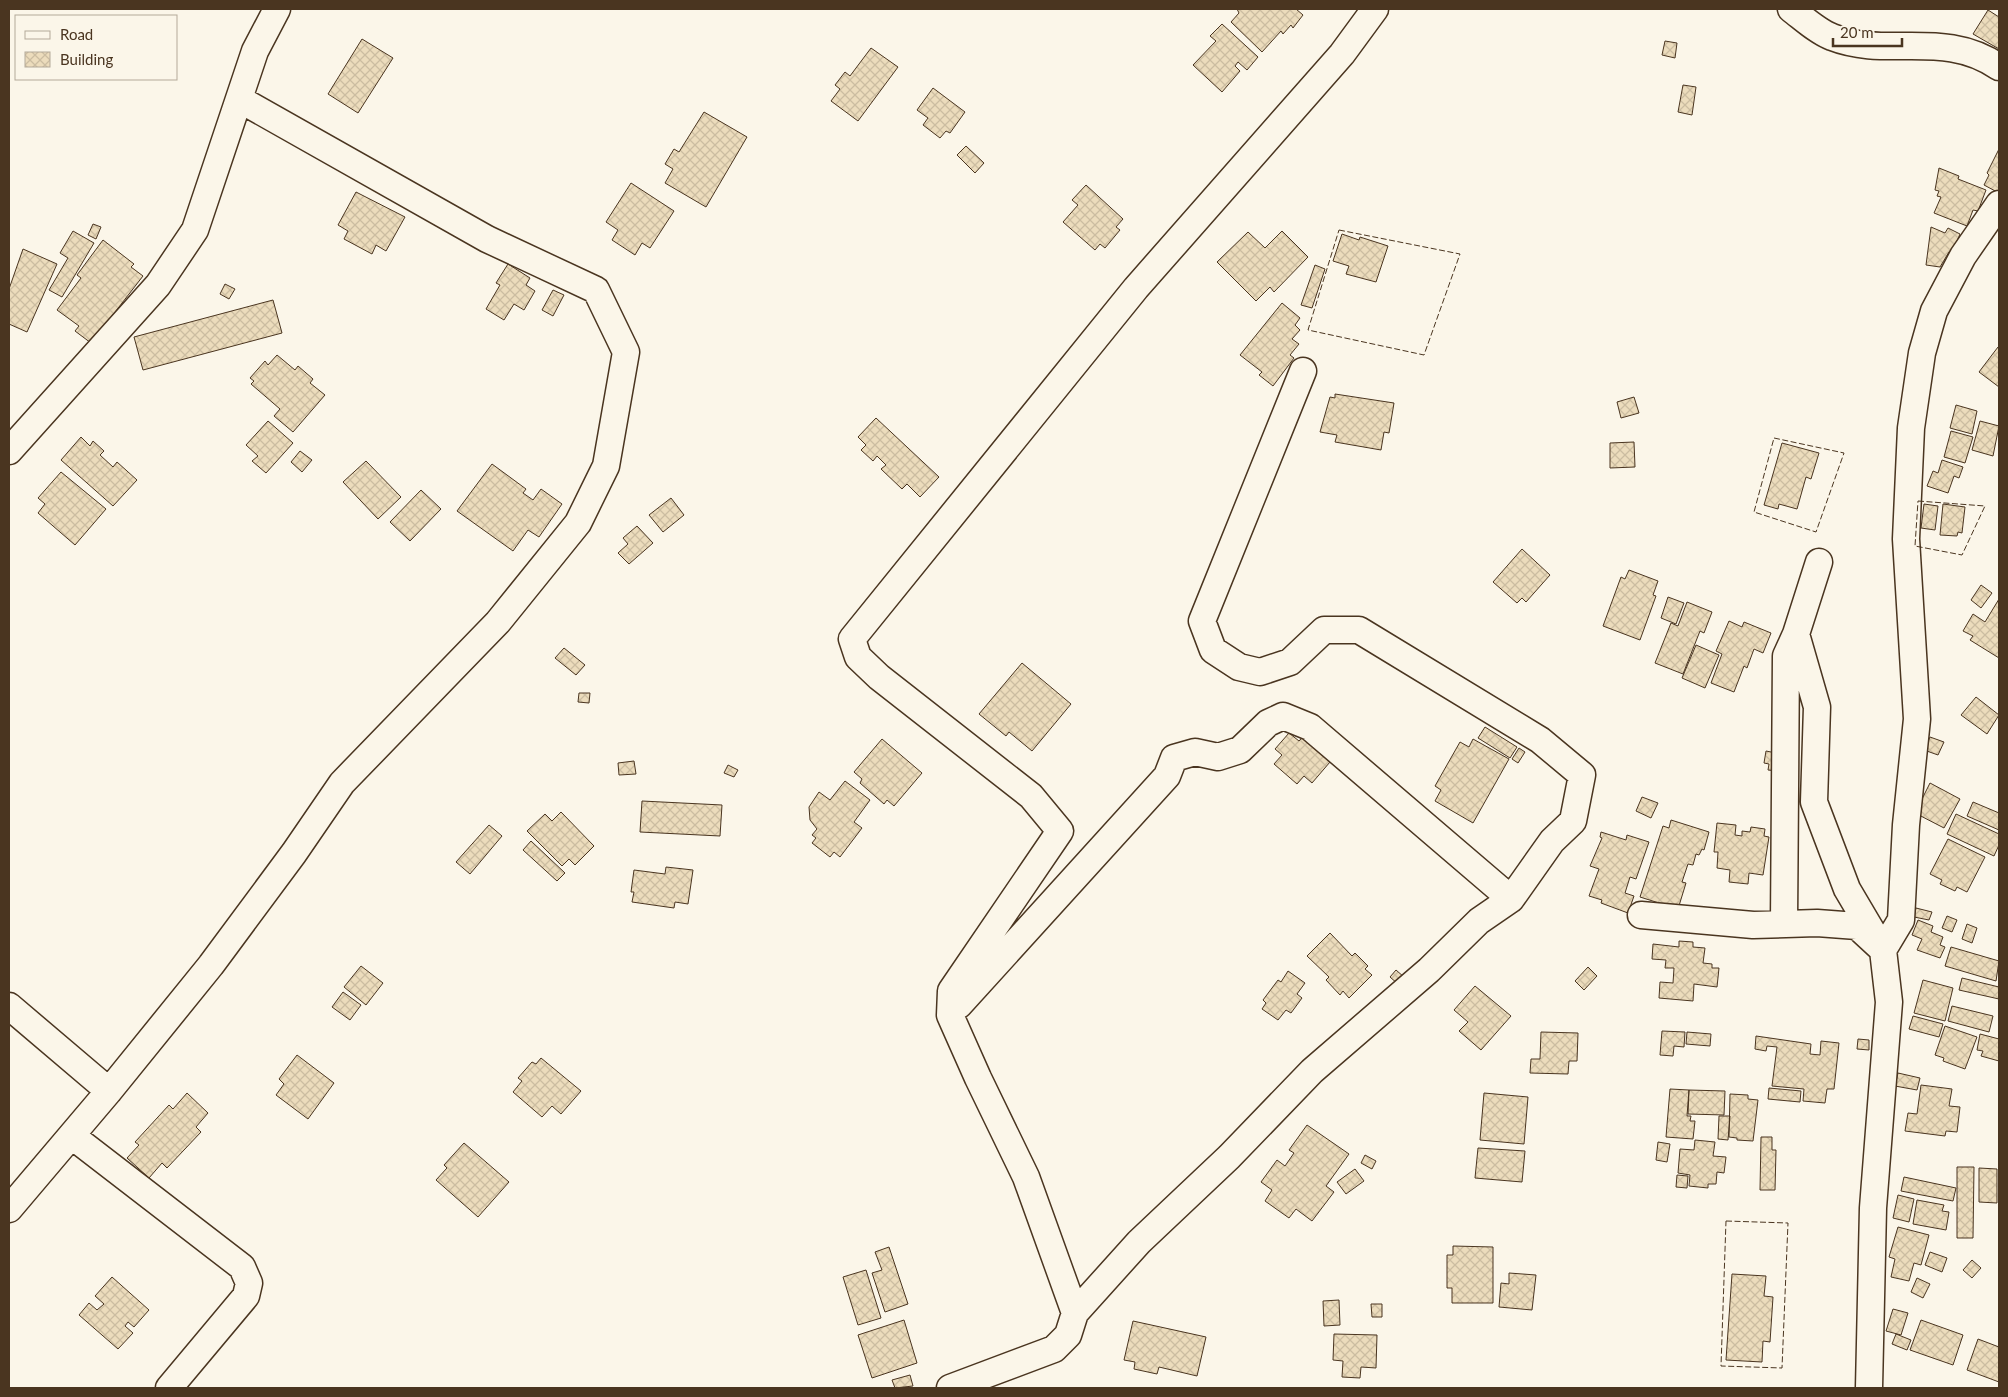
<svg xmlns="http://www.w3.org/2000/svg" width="2008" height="1397" viewBox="0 0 2008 1397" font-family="Lato,sans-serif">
	<defs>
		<pattern id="building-cross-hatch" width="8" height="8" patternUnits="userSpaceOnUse" patternTransform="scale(1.25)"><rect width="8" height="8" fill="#ecdcbc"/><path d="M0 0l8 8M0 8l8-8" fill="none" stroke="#ccbda1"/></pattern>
	</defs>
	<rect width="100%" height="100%" fill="#fbf6e9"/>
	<path fill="url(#building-cross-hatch)" stroke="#4a3520" d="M1237,9H1296L1303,15L1293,28L1291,25L1283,34L1281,31L1262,52L1231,22L1239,13Z
		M1988,10L1999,17V49L1973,34Z
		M1222,24L1258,57L1247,70L1238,62L1235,66L1240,71L1222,92L1193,65L1216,41L1210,36Z
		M362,39L393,58L358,113L328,94Z
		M1665,41L1677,43L1675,58L1662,55Z
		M871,48L898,67L858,121L831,101L840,89L835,85L845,72L850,76Z
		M1683,85L1696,87L1692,115L1678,112Z
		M933,88L965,112L950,133L946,131L940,138L923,125L928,118L917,110Z
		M704,112L747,137L706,207L665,183L673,169L665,164L674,149L679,152Z
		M966,146L984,163L975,173L957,155Z
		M1999,149V193L1984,185L1989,175L1987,173Z
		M1939,168L1959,176L1958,179L1986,190L1978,211L1973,210L1967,226L1934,213L1941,197L1937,196L1939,191L1935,190Z
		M631,183L674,211L650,248L642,243L635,255L612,240L618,230L606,222Z
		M1086,185L1123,219L1116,227L1120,230L1105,248L1100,244L1095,250L1063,222L1078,205L1072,200Z
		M356,192L405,217L386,251L376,245L372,254L344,239L348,231L338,225Z
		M93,224L101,227L96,239L88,235Z
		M1931,227L1945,233L1948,228L1960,234L1952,253L1949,252L1940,267L1926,265Z
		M73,231L94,243L62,297L49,290L68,258L60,253Z
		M1282,231L1308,257L1274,292L1270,287L1256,301L1217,262L1248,232L1265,248Z
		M1342,234L1359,240L1360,237L1388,246L1376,282L1346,274L1349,266L1333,261Z
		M103,240L134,264L131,267L143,276L91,343L75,331L79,326L57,310L81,278L77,275Z
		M23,249L57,264L27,332L9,324V289Z
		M508,264L530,278L526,285L535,291L524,310L514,304L504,320L486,309L500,285L496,283Z
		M1315,265L1325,269L1312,308L1301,305Z
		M225,284L235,289L229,299L220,294Z
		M553,290L564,295L553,316L542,310Z
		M273,300L282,333L143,370L134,337Z
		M1282,303L1300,318L1295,325L1300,330L1292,339L1299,344L1290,355L1294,358L1273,386L1259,375L1262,372L1240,355Z
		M1998,347L1999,348V387L1979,372Z
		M277,355L295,370L298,366L313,379L310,383L325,395L293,432L274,416L280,409L251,384L254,381L250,378L265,361L268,365Z
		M1335,394L1394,403L1389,433L1384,432L1381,450L1335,442L1337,435L1320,432L1330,397L1335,398Z
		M1634,397L1639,413L1621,418L1617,402Z
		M1956,405L1977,411L1972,434L1950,428Z
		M876,418L939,477L920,497L907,484L902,489L881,469L886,465L877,456L873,461L861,450L866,445L858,437Z
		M268,421L293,443L266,473L252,461L258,456L246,445Z
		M1980,421L1999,426L1993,456L1972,450Z
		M1951,431L1973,437L1965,463L1944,457Z
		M81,437L90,446L93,441L104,451L100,455L113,467L117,462L137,480L113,506L61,460Z
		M1634,442L1635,467L1610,468V443Z
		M1782,443L1819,453L1811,479L1806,477L1797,509L1779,504L1778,509L1764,505Z
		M300,451L312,460L302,472L291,462Z
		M1942,460L1963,467L1959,478L1954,476L1948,493L1927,486L1933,471L1938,473Z
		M366,461L401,497L378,519L343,482Z
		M492,464L526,489L523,493L533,500L541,489L562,504L539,537L528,530L513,551L457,511Z
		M61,472L106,509L75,545L38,513L45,504L38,498Z
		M421,490L441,509L410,541L390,522Z
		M671,498L684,515L663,532L649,515Z
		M1924,504L1938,506L1935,530L1921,528Z
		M1943,504L1965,507L1962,533L1958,532L1957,536L1940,535Z
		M637,526L653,543L629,564L618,553L628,544L623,538Z
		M1522,549L1550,575L1526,602L1522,598L1517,603L1493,582Z
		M1629,570L1658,581L1653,595L1656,596L1640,640L1603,626L1621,577L1625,579Z
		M1981,585L1992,593L1981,608L1971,600Z
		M1668,597L1684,603L1676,624L1661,618Z
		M1999,599V658L1970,640L1973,636L1963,631L1973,614L1985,622Z
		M1687,602L1712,612L1704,633L1700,631L1683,674L1655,663L1671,623L1678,626Z
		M1729,621L1742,627L1744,622L1771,633L1763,653L1754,649L1747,668L1744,666L1734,692L1711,683L1722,654L1716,651Z
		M1696,645L1719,655L1705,688L1682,678Z
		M564,648L585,665L576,675L555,658Z
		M1022,663L1071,704L1032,751L1009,732L1006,736L979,714Z
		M579,693H590L589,703L578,702Z
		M1976,697L1999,715L1987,734L1961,715Z
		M1485,727L1517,747L1510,758L1478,738Z
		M1309,730L1331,749L1324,757L1330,762L1312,783L1304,776L1297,784L1274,764L1282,755L1275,749L1289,733L1299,741Z
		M1930,737L1944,742L1938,755L1924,750Z
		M882,739L922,773L894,806L887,800L884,804L860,783L862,779L854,772Z
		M1473,739L1509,759L1473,823L1435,801L1441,790L1435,786L1460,742L1469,747Z
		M1519,748L1525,752L1518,763L1512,759Z
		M1766,751L1781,754L1777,771L1768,770L1769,764L1764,763Z
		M634,761L636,774L619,775L618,763Z
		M728,765L738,770L734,777L724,773Z
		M845,781L870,800L854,822L862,828L840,857L834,852L830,857L812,843L816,838L812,835L817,829L810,820L809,807L819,792L830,800Z
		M1930,783L1960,799L1944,828L1915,813Z
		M1642,797L1658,803L1651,818L1636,811Z
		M642,801L722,805L720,836L640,832Z
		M1973,802L1999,813V830L1967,816Z
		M561,812L594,846L575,865L569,859L562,866L527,831L545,814L552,821Z
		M1956,814L1999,834V845L1994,856L1947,834Z
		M1671,820L1709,832L1704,850L1702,849L1699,855L1696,854L1693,865L1688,864L1682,882L1686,883L1678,909L1640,897L1663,826L1669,828Z
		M1717,823L1736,825L1735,835L1742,836V831L1750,832L1751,827L1765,829L1764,836L1769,837L1763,875L1749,873L1748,884L1729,882L1730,870L1717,868L1718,852H1714Z
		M489,825L502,836L470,874L456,862Z
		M1601,832L1626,840L1627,835L1649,842L1636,879L1630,877L1625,893L1634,896L1628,913L1601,903L1602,900L1589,896L1599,869L1590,866L1602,838L1600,837Z
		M1948,839L1985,857L1967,892L1957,887L1955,891L1940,884L1942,880L1930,874Z
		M531,841L565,873L557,881L523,850Z
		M666,867L693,870L688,904L675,902L674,908L632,902L634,892H631L634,870L665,874Z
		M1916,908L1932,912L1929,920L1914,917Z
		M1947,916L1957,920L1952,932L1942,928Z
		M1918,920L1933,926L1931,932L1943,937L1940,945L1945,947L1940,958L1917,950L1922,939L1912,935Z
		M1967,924L1977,928L1972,943L1962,939Z
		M1330,933L1352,956L1355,953L1368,966L1365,969L1372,975L1349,998L1343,991L1340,995L1326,980L1329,977L1307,956Z
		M1679,941L1693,942V947L1705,948L1703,963L1712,964V968H1719L1717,987L1694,984L1693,1001L1659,998L1660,982L1673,983L1674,968H1665L1666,960L1652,959L1653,944L1679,947Z
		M1951,947L1999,961L1996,981L1945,966Z
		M361,966L383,983L366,1005L344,987Z
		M1588,967L1597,976L1584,990L1575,981Z
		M1396,970L1404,977L1398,984L1390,977Z
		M1288,971L1305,983L1297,994L1302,998L1291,1013L1286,1010L1278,1020L1262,1009L1266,1003L1263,1000L1278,980L1281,982Z
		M1962,978L1999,987V999L1959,990Z
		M1923,980L1953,988L1945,1021L1914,1013Z
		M1475,986L1511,1016L1481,1050L1459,1031L1468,1022L1454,1010Z
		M343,992L361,1005L350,1020L332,1007Z
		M1952,1006L1993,1016L1989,1032L1948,1021Z
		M1913,1016L1943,1024L1939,1037L1909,1029Z
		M1945,1026L1977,1037L1965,1069L1943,1061L1944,1058L1935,1055Z
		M1662,1031L1685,1032L1684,1047L1674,1046L1673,1056L1660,1055Z
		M1541,1032L1578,1033L1577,1061H1569L1568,1074L1530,1073L1531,1059H1540Z
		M1687,1032L1711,1034L1710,1046L1686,1044Z
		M1980,1034L1999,1039V1061L1981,1056L1983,1051L1977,1050Z
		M1756,1036L1811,1044L1810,1054L1820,1055L1821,1041L1839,1043L1834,1089H1827L1825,1103L1803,1101L1804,1089L1772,1086L1777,1047L1767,1046L1766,1051L1755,1049Z
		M1858,1039L1869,1040V1050L1857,1049Z
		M297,1055L334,1083L308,1119L276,1095L284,1084L279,1079Z
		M541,1058L581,1091L561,1114L552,1106L542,1117L513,1092L522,1081L518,1078L532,1062L536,1064Z
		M1898,1073L1920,1078L1917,1090L1895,1086Z
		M1921,1085L1952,1089L1949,1106L1960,1107L1957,1132L1946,1131L1945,1136L1905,1131L1908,1113L1917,1114Z
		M1769,1088L1801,1091L1800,1102L1768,1099Z
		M1670,1089L1689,1090L1687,1116H1691L1690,1121H1695L1693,1139L1666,1137Z
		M1689,1090L1725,1091L1724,1115L1688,1114Z
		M187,1093L208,1113L196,1127L201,1132L167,1168L162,1163L149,1178L127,1158L139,1145L135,1142L169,1105L173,1109Z
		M1484,1093L1528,1097L1524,1144L1480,1140Z
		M1730,1094L1748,1095V1099L1758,1100L1753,1141L1737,1140V1138L1729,1137Z
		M1719,1116H1730L1728,1140L1718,1139Z
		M1307,1125L1349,1154L1326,1186L1334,1192L1312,1221L1296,1209L1289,1218L1265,1201L1272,1190L1261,1182L1277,1160L1285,1166L1294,1153L1289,1150Z
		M1761,1137H1772V1150H1776L1775,1190H1760Z
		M1695,1140L1715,1142L1713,1156L1726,1157L1724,1173L1717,1172L1716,1184H1708V1188L1689,1186L1690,1175L1678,1173L1680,1149L1694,1150Z
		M1658,1142L1670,1144L1667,1162L1656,1160Z
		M464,1143L509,1182L478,1217L436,1180L447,1168L444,1165Z
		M1478,1148L1525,1151L1522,1182L1475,1178Z
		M1365,1155L1376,1161L1372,1169L1361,1163Z
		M1957,1167H1974L1973,1238H1957Z
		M1979,1168L1997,1169V1203L1979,1202Z
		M1355,1169L1364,1181L1346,1194L1337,1182Z
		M1677,1175L1688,1176L1687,1188L1676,1187Z
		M1904,1177L1956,1188L1953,1201L1901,1191Z
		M1898,1195L1914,1199L1909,1222L1893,1218Z
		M1917,1200L1944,1205L1942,1211L1949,1212L1946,1230L1913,1224Z
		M1898,1227L1929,1235L1921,1265L1914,1263L1909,1281L1891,1277L1895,1259L1889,1257Z
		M1453,1246L1493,1247V1303H1452V1288H1447V1255H1453Z
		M889,1247L908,1304L885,1312L872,1273L882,1270L875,1252Z
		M1930,1252L1947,1258L1942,1272L1925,1265Z
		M1972,1260L1981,1268L1972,1278L1963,1270Z
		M866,1270L881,1318L858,1325L843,1277Z
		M1509,1273L1536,1275L1532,1310L1499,1307L1501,1283L1509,1284Z
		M1732,1274L1766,1276L1764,1296L1773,1297L1770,1342L1763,1341L1762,1362L1726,1360Z
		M112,1277L149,1310L134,1327L128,1322L125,1326L133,1333L118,1349L79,1315L89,1303L97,1310L104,1304L95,1296Z
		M1917,1278L1930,1284L1923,1298L1911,1292Z
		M1339,1300L1340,1325L1324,1326L1323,1301Z
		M1371,1304H1382V1317H1372Z
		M1893,1309L1908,1313L1901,1335L1886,1331Z
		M904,1320L917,1363L872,1378L858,1335Z
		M1921,1320L1963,1335L1953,1365L1910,1350Z
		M1133,1321L1206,1337L1197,1376L1159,1367L1157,1374L1134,1369L1135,1362L1124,1360Z
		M1334,1334L1377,1335L1376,1368L1361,1367L1360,1378L1342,1377L1343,1361L1333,1360Z
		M1896,1334L1911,1340L1907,1350L1892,1344Z
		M1978,1339L1999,1347V1382L1967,1370Z
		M910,1375L913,1386L895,1388L892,1380Z"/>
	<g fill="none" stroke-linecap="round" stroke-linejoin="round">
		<g stroke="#4a3520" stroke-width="29">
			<path id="minor" d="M1791,9C1803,18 1818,32 1832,37C1888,59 1944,29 1999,67
				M9,451L158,285L195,230L255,51L277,9
				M1819,562L1796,634L1817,707L1814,802L1847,889L1883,950L1901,920L1906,825L1917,719L1906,539L1911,428L1922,353L1934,311L1963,256L1999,204
				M1641,915L1753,925L1817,923L1857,926L1883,950L1889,1002L1873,1208L1869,1388
				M1784,924L1786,656L1796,634
				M959,1005L1167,776L1174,758L1195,752L1218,757L1240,750L1268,723L1283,716L1310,727L1511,899
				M9,1006L109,1091
				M72,1136L242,1267L249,1283L246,1296L169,1388
				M9,1209L109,1091L211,965L294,853L342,783L498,622L578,523L606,466L626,352L596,290L487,239L239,99
				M1075,1313L1026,1177L978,1078L950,1015L951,991L1060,831L1031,796L879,677L858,657L852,639L1136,288L1342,54L1375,9
				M950,1388L1054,1349L1068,1335L1075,1313L1139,1242L1229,1157L1312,1071L1429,970L1479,921L1511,899L1552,841L1573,821L1582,775L1540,740L1359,630H1324L1290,662L1260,672L1239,667L1213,650L1202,621L1303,371"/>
		</g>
		<use href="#minor" stroke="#fbf6e9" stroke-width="26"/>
		<path stroke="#4a3520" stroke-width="1" stroke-dasharray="6 2.5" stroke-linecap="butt" d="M1339,230L1460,254L1424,355L1308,330Z
			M1774,438L1844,453L1816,532L1754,512Z
			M1918,501L1985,506L1962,555L1915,546Z
			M1726,1221L1788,1223L1782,1368L1721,1366Z"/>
	</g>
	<rect width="2008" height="1397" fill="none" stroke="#4a3520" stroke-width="20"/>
	<rect x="15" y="15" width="162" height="65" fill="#fbf6e9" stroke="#b4a999"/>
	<rect x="25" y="31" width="25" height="8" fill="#fbf6e9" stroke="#b4a999"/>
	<text x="60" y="40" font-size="15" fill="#4a3520">Road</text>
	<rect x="25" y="52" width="25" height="15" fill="url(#building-cross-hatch)" stroke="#b4a999"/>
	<text x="60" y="65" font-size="15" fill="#4a3520">Building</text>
	<path d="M1833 38v8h69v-8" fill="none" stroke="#4a3520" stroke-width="2.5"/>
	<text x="1840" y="38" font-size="15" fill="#4a3520" stroke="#fbf6e9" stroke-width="4" paint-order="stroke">20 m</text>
</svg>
